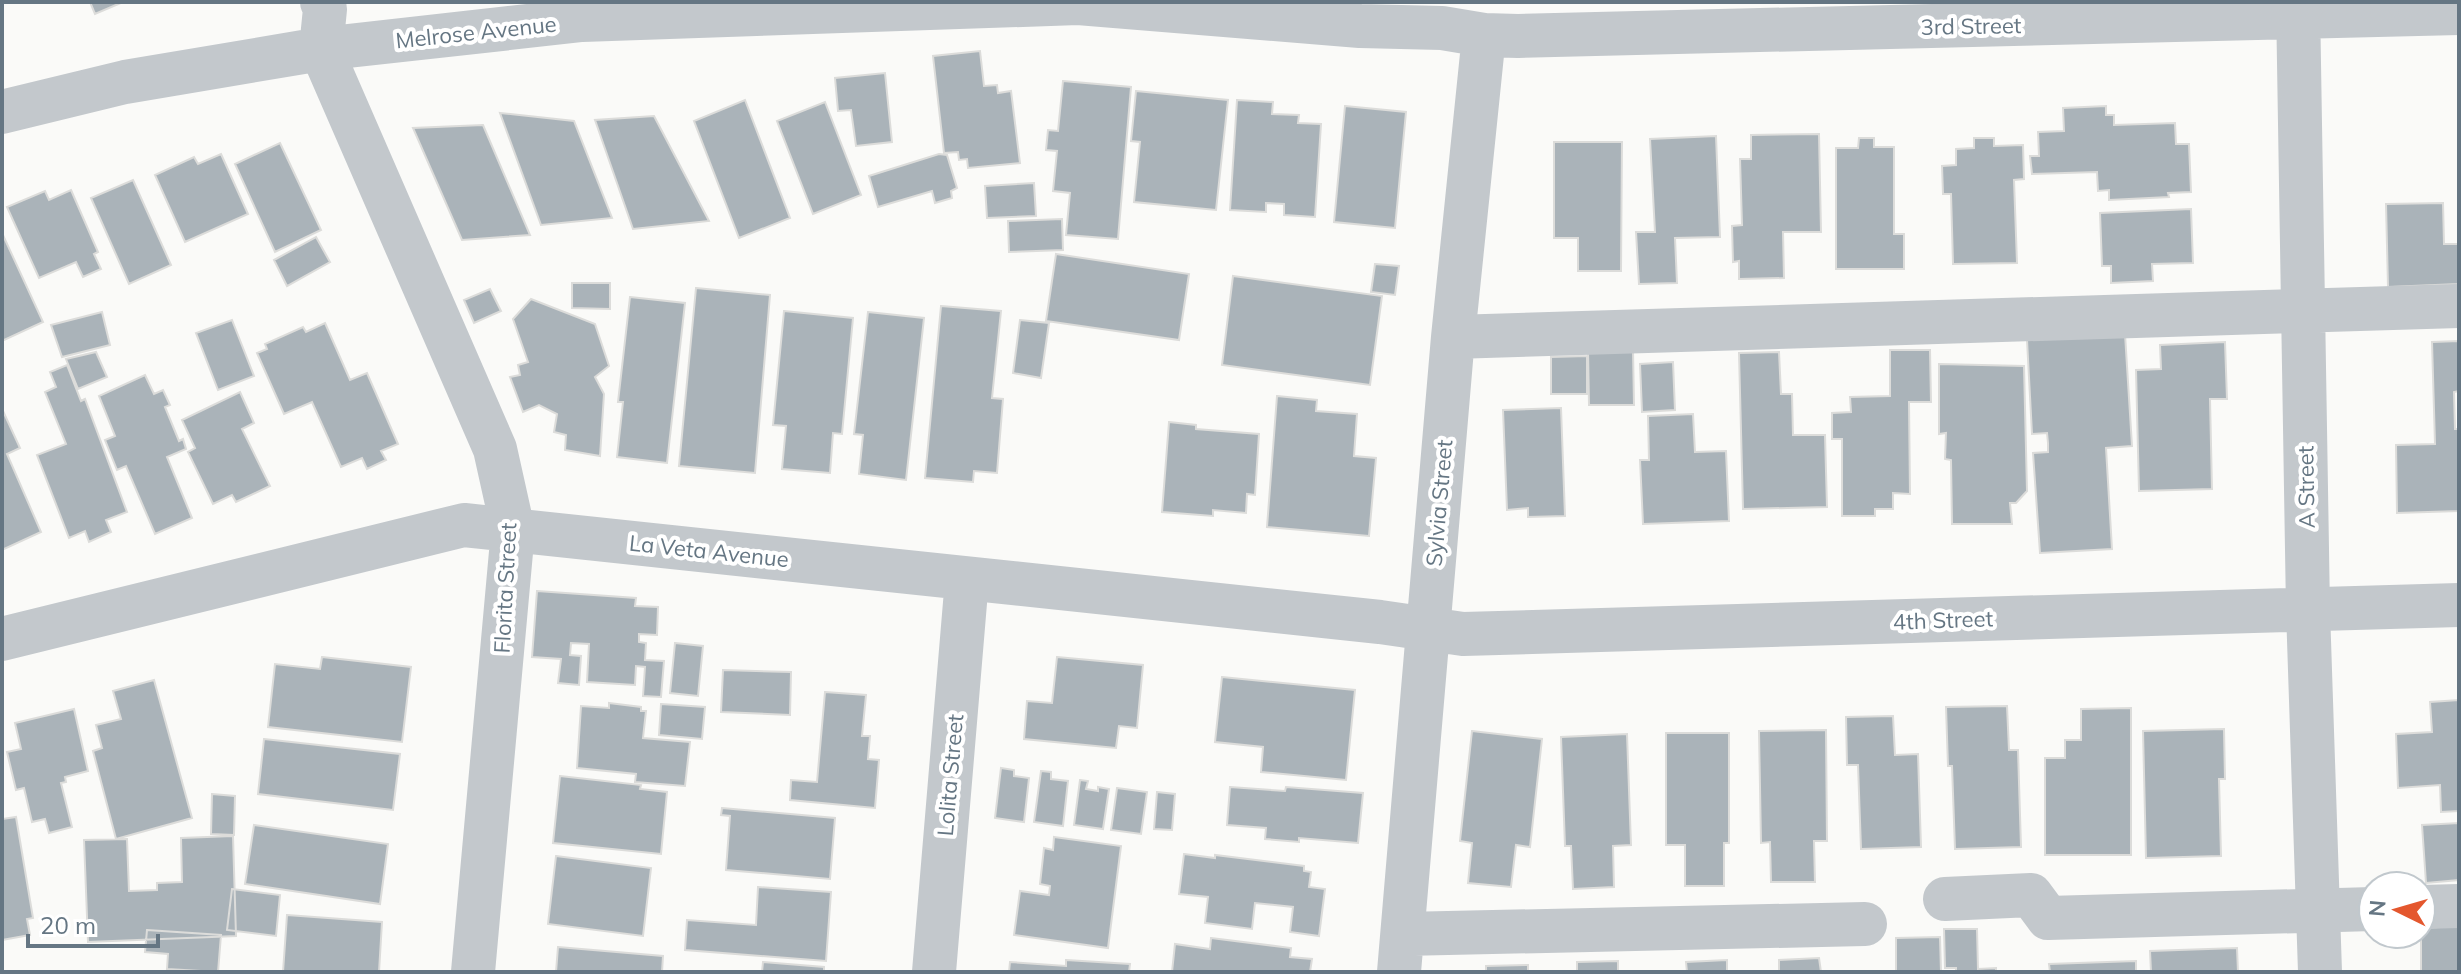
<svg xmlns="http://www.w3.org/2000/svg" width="2461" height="974" viewBox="0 0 2461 974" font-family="Mulish,sans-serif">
	<rect width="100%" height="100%" fill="#fafaf8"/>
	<path fill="#aab3b9" stroke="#dcdcda" stroke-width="2" d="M90,2H123L95,14Z
		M980,51L984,86L997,85L998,93L1011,91L1020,163L968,168L967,159L959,160L958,152L944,153L933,56Z
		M885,73L892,142L856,146L851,110L838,111L835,78Z
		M1063,81L1131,87L1118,239L1066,235L1070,193L1053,191L1057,151L1046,150L1048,130L1058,131Z
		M1136,91L1228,100L1216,210L1134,202L1140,142L1131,141Z
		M745,100L790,218L739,238L694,121Z
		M1237,100L1273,102L1272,114L1299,115L1298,123L1321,124L1315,217L1284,215V204L1266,203V212L1230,210Z
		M825,102L861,195L813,214L777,121Z
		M1345,106L1406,112L1395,228L1334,222Z
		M2106,106V115H2114V125L2175,123L2176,144H2189L2191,192L2168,193L2169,197L2109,200V190L2098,191L2097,172L2032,174L2030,156H2039L2038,132L2064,131L2063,108Z
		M500,113L574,121L612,218L541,225Z
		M654,116L709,221L633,229L595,120Z
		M483,125L530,235L462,240L413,128Z
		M1819,134L1821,232H1783L1784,278L1739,279V261L1733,262L1732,226L1742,225L1740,159H1751V135Z
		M1716,136L1720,237L1675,238L1677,283L1639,284L1636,232H1655L1650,139Z
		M1859,138H1874V147H1894V234H1904V269H1836V148H1858Z
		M1974,138H1994V146L2023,145L2024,179L2014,180L2017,263L1953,264L1951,194H1943L1942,166L1956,165V149L1974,148Z
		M1554,142H1622L1621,271H1578V238H1554Z
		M280,143L321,230L275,252L235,164Z
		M221,154L248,214L185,242L155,175L194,157L198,164Z
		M939,154L947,155L957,188L951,191L952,198L935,203L932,191L878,207L869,176Z
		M133,180L171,265L129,284L91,198Z
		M1034,183L1036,216L987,218L985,186Z
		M71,190L98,252L94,254L101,269L83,277L76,262L39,278L7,207L45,191L49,200Z
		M2443,203L2444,244H2459V284L2388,287L2386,204Z
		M2191,209L2193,263L2152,264L2153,281L2111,283V266H2102L2100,213Z
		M1062,219L1063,250L1009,252L1008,221Z
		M2,233L43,322L2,341Z
		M316,237L330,262L287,286L274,260Z
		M1056,254L1189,274L1179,340L1046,321Z
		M1375,264L1399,266L1395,295L1371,292Z
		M1233,276L1382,296L1370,385L1222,365Z
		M572,283H610V309L572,308Z
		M696,288L770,295L755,473L679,466Z
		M490,289L501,311L474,323L464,300Z
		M630,297L685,303L667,463L617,457L623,402H618Z
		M531,299L595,324L609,366L595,377L604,394L600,456L565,450L566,435L554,432L557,414L539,405L523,412L510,377L520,375L518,365L528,362L513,319Z
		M941,306L1001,311L992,398L1003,399L997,473L974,471L973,482L925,478Z
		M784,311L853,318L842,434L833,433L830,473L782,469L786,426L773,425Z
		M102,312L110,345L62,357L51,325Z
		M868,312L924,318L906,480L859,474L863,435L854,434Z
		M232,320L254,376L218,390L196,333Z
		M1020,320L1049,323L1041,378L1013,373Z
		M325,323L350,380L367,373L398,444L381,451L386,460L367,469L362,458L341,467L312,402L284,414L257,353L267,349L265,344L303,327L306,332Z
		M2125,334L2132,446L2106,448L2112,549L2040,553L2033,453L2048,452V443L2047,433L2032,434L2027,340Z
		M2459,341V391L2454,392L2455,429H2459V511L2397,513L2396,445L2435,444L2432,342Z
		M2225,342L2227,399H2210L2212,489L2139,491L2136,370L2161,369L2160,345Z
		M1633,350L1634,405H1589L1588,351Z
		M1890,350H1930L1931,402H1909L1910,494L1893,493V509H1875V516H1842V439H1832V413L1851,412L1850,397L1890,396Z
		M96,352L107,377L78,389L66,359Z
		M1779,352L1781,394H1792L1793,435H1825L1827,507L1743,509L1739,353Z
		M1587,356V394H1551V357Z
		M1673,362L1675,410L1642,412L1640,364Z
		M1939,364L2024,366L2027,491L2016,503H2010L2012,524H1952L1951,460L1945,459L1946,433L1939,434Z
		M67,365L81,401L85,399L127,512L106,520L111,532L89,542L85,531L69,538L37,455L66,444L45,392L56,387L50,372Z
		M145,375L154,394L163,390L170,405L165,407L179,441L183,439L186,449L167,457L192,518L155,534L126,466L117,470L105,440L115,436L99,396Z
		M240,392L254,423L242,429L270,486L236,502L232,495L213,504L188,452L195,448L182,420Z
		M1277,396L1317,400L1316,411L1357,414L1354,456L1376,458L1369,536L1267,527Z
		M1561,408L1565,516L1528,517V508L1507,510L1503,410Z
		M3,411L20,448L7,454L41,532L2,550Z
		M1693,414L1695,452L1726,451L1729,521L1643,524L1640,460H1649L1648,416Z
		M1169,422L1196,425V429L1259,434L1255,495L1247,494L1246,513L1213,510V516L1162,512Z
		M537,591L636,598L635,606L658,607L657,635L639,634V642L646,643L645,660L664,661L661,697L643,696L645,667L636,666L635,685L587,682L589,644L571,643L570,655L581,656L579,685L558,683L561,659L532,657Z
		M675,643L703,646L698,696L670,693Z
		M322,657L411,667L402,742L268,727L275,664L320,669Z
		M1057,657L1143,665L1137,728L1119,726L1116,748L1024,739L1027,701L1052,703Z
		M723,670L791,672L790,715L721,712Z
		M1222,677L1355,690L1346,780L1261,772L1263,747L1215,742Z
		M154,680L192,818L116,839L93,751L102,748L96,725L121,719L113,691Z
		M825,692L866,695L862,736H870L868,759L879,760L875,808L790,800L791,780L817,782Z
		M2459,700V811L2441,812L2440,785L2398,788L2396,734L2432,732L2430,702Z
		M609,703L641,707V711H646L643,738L690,742L685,786L635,782L636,774L577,768L581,706L609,708Z
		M661,704L705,707L702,739L659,735Z
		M2007,706L2009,750H2018L2021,847L1955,849L1952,766H1948L1946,707Z
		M2131,708V855H2045V758H2065V740H2081V709Z
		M74,709L88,771L65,777L66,782L61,783L72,827L49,833L45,819L32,822L24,788L16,790L7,752L21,749L15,723Z
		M1893,716L1895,755L1918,754L1921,847L1861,849L1858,765H1847L1846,717Z
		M2224,729L2225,779H2219L2221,856L2146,858L2143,731Z
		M1826,730L1827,841H1814L1815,882H1771L1770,842L1761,843L1759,731Z
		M1472,731L1542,739L1530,847L1516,845L1511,887L1468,883L1472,843L1460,841Z
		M1666,733H1729V843H1724V886H1685V845H1666Z
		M1627,734L1631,845L1613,846L1614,887L1573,889L1571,846H1565L1561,737Z
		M264,739L400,754L393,810L258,794Z
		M1001,768L1014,770V776L1029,778L1024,822L995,818Z
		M1041,771L1051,772V779L1068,781L1063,826L1034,822Z
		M560,776L641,785L640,789L667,792L661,854L553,843Z
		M1080,780L1088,781L1086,789L1098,791V787L1109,789L1103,829L1074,825Z
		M1230,787L1285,791L1286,787L1363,793L1358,843L1299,838V842L1265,839L1266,828L1227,825Z
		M1117,788L1147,792L1141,834L1111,830Z
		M1157,792L1175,794L1172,830L1154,829Z
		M212,794L235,796L234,835L211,834Z
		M722,808L835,818L830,879L726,870L730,816L721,815Z
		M16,817L33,918L27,919L30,935L2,940V819Z
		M2459,823V880L2426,883L2422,825Z
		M254,825L388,844L380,904L245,884Z
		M233,836L236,936L88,942L84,840L127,839L129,891L157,890V883L182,882L181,838Z
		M1054,837L1121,846L1108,948L1014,935L1020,891L1049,895L1050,886L1040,884L1044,848L1053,850Z
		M1184,854L1215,858V855L1304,866V871L1311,872L1309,887L1325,889L1319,936L1290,932L1293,907L1255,903L1252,929L1205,923L1208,897L1179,894Z
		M556,856L651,868L643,936L548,924Z
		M758,887L831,892L826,961L685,950L687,920L756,925Z
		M232,889L280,895L276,936L227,930Z
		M287,915L382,922L379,972H283Z
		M2459,926V972H2421V928Z
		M1944,929H1977L1978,969L1996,968V972H1956V968H1945Z
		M147,930L221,935L218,972L167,969L168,954L145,952Z
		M1940,937L1941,972H1896V938Z
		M1211,938L1291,948L1290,957L1312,959L1310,972H1172L1175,944L1210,949Z
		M558,947L663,956L662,972H556Z
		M2237,948L2238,972H2151L2150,951Z
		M1819,958L1821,972H1779V960Z
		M1066,960L1130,964L1129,972H1009L1010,962L1066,966Z
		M1727,960V972H1687L1686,962Z
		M1618,961V972H1577V962Z
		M2136,961V972H2050L2049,964Z
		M763,962L824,967V972H762Z
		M1528,965V972H1486V966Z"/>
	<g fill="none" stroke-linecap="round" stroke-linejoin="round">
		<path stroke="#c3c8cc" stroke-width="44" d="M322,2L325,9L321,49L495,449L513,530L473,972
			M2298,2L2308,610L2320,972
			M2,112L125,82L321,49L582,20L1078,3L1360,26L1442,28L1484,35L1518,36L2459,13
			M1453,337L2459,306
			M2,639L464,525L1380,622L1463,634L2459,605
			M1945,899L2031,895L2048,918L2373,909
			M2421,907L2459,906
			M1403,934L1865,924
			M934,972L967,579
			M1399,972L1453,337L1484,35"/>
	</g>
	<g text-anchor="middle" stroke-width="8" stroke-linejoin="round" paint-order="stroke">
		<g font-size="22" fill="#657683" stroke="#fff">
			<text transform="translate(1971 26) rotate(-1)" y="8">3rd Street</text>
			<text transform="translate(476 32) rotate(-6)" y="8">Melrose Avenue</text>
			<text transform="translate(2306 487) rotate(-91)" y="8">A Street</text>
			<text transform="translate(1439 503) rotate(-85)" y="8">Sylvia Street</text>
			<text transform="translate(709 551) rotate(6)" y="8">La Veta Avenue</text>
			<text transform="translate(505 588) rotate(-87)" y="8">Florita Street</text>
			<text transform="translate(1943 620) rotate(-2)" y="8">4th Street</text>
			<text transform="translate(950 775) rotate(-85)" y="8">Lolita Street</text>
		</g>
	</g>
	<rect width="2461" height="974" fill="none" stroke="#657683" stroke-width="8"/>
	<g transform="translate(2397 910) rotate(275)"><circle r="38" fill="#ffffff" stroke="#c1c8cd" stroke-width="2"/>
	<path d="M0-6L14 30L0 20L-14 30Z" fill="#e4572e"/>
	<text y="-12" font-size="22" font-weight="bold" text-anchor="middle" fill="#657683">N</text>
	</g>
	<path d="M28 934v12h130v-12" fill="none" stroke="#657683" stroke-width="4"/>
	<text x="40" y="934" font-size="24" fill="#657683" stroke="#ffffff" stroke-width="6" paint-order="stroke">20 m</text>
</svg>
